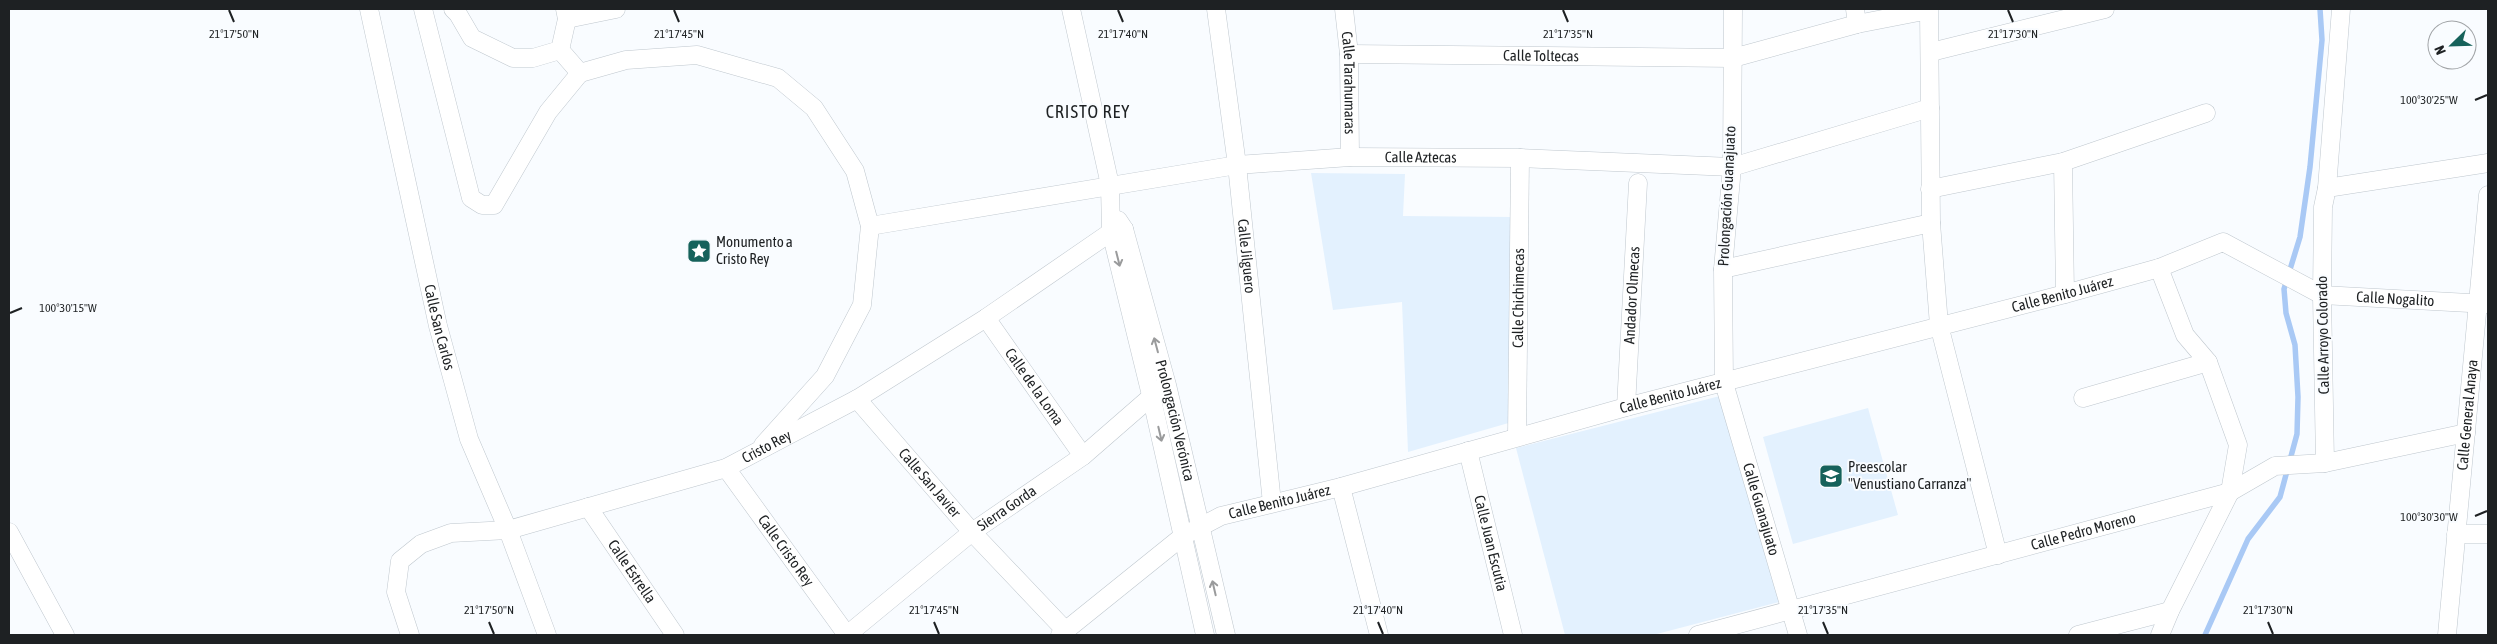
<svg xmlns="http://www.w3.org/2000/svg" width="2497" height="644" viewBox="0 0 2497 644" font-family="'Asap Condensed',sans-serif">
	<rect width="100%" height="100%" fill="#f9fcff"/>
	<path fill="#e3f1fe" d="M1311,173L1405,174L1403,216L1514,217L1512,422L1408,452L1402,302L1333,310Z
		M1720,396L1779,602L1653,635H1565L1516,448Z
		M1868,408L1898,515L1793,544L1763,437Z"/>
	<g fill="none" stroke-linecap="round" stroke-linejoin="round">
		<path stroke="#a9c9f5" stroke-width="5.5" d="M2205,635L2248,539L2280,497L2297,434L2298,397L2295,345L2286,313L2284,289L2300,237L2310,167L2322,40L2320,9"/>
		<g stroke="#bfc7ce" stroke-width="19">
			<g id="minor">
				<path id="s1" d="M369,9L438,326L469,439L508,530L547,635"/>
				<path d="M423,9L471,198L482,205H494L548,112L580,73L560,50"/>
				<path d="M453,9L458,14L472,38L513,58H533L560,50L567,19L565,9"/>
				<path d="M1071,9L1110,185L1111,232L1151,395L1205,635"/>
				<path id="s2" d="M1216,9L1237,165L1272,503"/>
				<path id="s3" d="M1344,9L1349,54L1350,157"/>
				<path id="s4" d="M1733,9L1732,167L1723,269L1724,383L1798,635"/>
				<path d="M1855,9L1857,24"/>
				<path d="M567,19L616,9"/>
				<path d="M1931,52L2105,9"/>
				<path id="s5" d="M1349,54L1733,58L1857,24L1929,10L1931,223L1939,325L1998,555"/>
				<path d="M580,73L626,60L697,55L778,78L814,108L855,171L870,226L862,305L825,376L763,445"/>
				<path d="M2063,162L2065,294"/>
				<path d="M2327,188L2341,9"/>
				<path d="M1930,189L2063,162L2206,113"/>
				<path id="s6" d="M1118,220L1124,229L1167,385L1226,635"/>
				<path id="s7" d="M870,226L1237,165L1350,157L1520,158L1732,167L1930,108"/>
				<path d="M2159,268L2185,335L2208,362L2238,445L2230,492L2170,611L2160,635"/>
				<path d="M1723,269L1931,223"/>
				<path id="s8" d="M986,318L1083,456"/>
				<path d="M2083,398L2208,362"/>
				<path id="s9" d="M857,399L972,532L1066,631"/>
				<path id="s10" d="M1626,407L1638,183"/>
				<path id="s11" d="M1517,437L1520,158"/>
				<path id="s12" d="M1468,451L1513,635"/>
				<path d="M2325,463L2322,295L2323,207L2327,188L2488,163"/>
				<path id="s13" d="M726,468L847,635"/>
				<path d="M1341,487L1379,635"/>
				<path id="s14" d="M588,507L675,635"/>
				<path d="M9,532L65,635"/>
				<path d="M2456,534H2488"/>
				<path id="s15" d="M410,635L396,592L400,561L421,544L451,533L508,530L726,468L857,399L986,318L1111,232L1124,229"/>
				<path id="s16" d="M847,635L972,532L1083,456L1160,389"/>
				<path id="s17" d="M1060,635L1183,536L1221,516L1341,487L1626,407L2065,294L2159,268L2223,242L2322,295L2488,304"/>
				<path id="s18" d="M1698,635L2230,492L2275,466L2325,463L2466,433"/>
				<path d="M2078,635L2170,611"/>
				<path id="s19" d="M2447,635L2488,195"/>
			</g>
		</g>
		<use href="#minor" stroke="#fff" stroke-width="18"/>
	</g>
	<defs><path id="oneway-shaft" d="M-6 0H5M1.5-3L5.5 0L1.5 3" fill="none" stroke-width="1.6" stroke-linecap="round" stroke-linejoin="round" transform="scale(1.25)"/></defs>
	<g stroke="#9a9b9c">
		<use href="#oneway-shaft" transform="translate(1118 259) rotate(76)"/>
		<use href="#oneway-shaft" transform="translate(1156 345) rotate(-105)"/>
		<use href="#oneway-shaft" transform="translate(1160 434) rotate(77)"/>
		<use href="#oneway-shaft" transform="translate(1214 588) rotate(-103)"/>
	</g>
	<path fill="none" stroke="#1e2123" stroke-width="2" d="M229,10L234,22M674,10L679,22M1118,10L1123,22M1563,10L1568,22M2008,10L2013,22M2475,100L2487,95M10,313L22,308M2475,516L2487,511M489,622L494,634M934,622L939,634M1378,622L1383,634M1823,622L1828,634M2268,622L2273,634"/>
	<defs>
		<g id="sight-square" transform="scale(1.25)"><rect x="-9" y="-9" width="18" height="18" rx="4" fill="#16625b" stroke="#f9fcff"/><path d="M0-6L1.8-2.2L6-1.7L2.9 1.2L3.7 5.4L0 3.3L-3.7 5.4L-2.9 1.2L-6-1.7L-1.8-2.2Z" fill="#fff"/></g>
		<g id="school-square" transform="scale(1.25)"><rect x="-9" y="-9" width="18" height="18" rx="4" fill="#16625b" stroke="#f9fcff"/><path d="M0-5L7-2L0 1L-7-2ZM-4 1L0 2.5L4 1V4Q0 6-4 4Z" fill="#fff"/></g>
	</defs>
	<g fill-rule="evenodd">
		<use href="#sight-square" x="699" y="251"/>
		<use href="#school-square" x="1831" y="476"/>
	</g>
	<g text-anchor="middle" stroke-width="4" stroke-linejoin="round" paint-order="stroke">
		<g font-size="15" fill="#1e2123" stroke="#f9fcff">
			<text dy="5" stroke="none"><textPath href="#s5" startOffset="192">Calle Toltecas</textPath></text>
			<text dy="5" stroke="none"><textPath href="#s3" startOffset="74">Calle Tarahumaras</textPath></text>
			<text dy="5" stroke="none"><textPath href="#s7" startOffset="556">Calle Aztecas</textPath></text>
			<text transform="translate(1727 196) rotate(-87)" y="5">Prolongación Guanajuato</text>
			<text dy="5" stroke="none"><textPath href="#s2" startOffset="249">Calle Jilguero</textPath></text>
			<text dy="5" stroke="none"><textPath href="#s17" startOffset="1071">Calle Benito Juárez</textPath></text>
			<text dy="5" stroke="none"><textPath href="#s10" startOffset="112">Andador Olmecas</textPath></text>
			<text dy="5" stroke="none"><textPath href="#s11" startOffset="139">Calle Chichimecas</textPath></text>
			<text dy="5" stroke="none"><textPath href="#s17" startOffset="1426">Calle Nogalito</textPath></text>
			<text dy="5" stroke="none"><textPath href="#s1" startOffset="326">Calle San Carlos</textPath></text>
			<text transform="translate(2323 335) rotate(-91)" y="5">Calle Arroyo Colorado</text>
			<text dy="5" stroke="none"><textPath href="#s8" startOffset="84">Calle de la Loma</textPath></text>
			<text dy="5" stroke="none"><textPath href="#s17" startOffset="666">Calle Benito Juárez</textPath></text>
			<text dy="5" stroke="none"><textPath href="#s19" startOffset="221">Calle General Anaya</textPath></text>
			<text dy="5" stroke="none"><textPath href="#s6" startOffset="209">Prolongación Verónica</textPath></text>
			<text dy="5" stroke="none"><textPath href="#s15" startOffset="465">Cristo Rey</textPath></text>
			<text dy="5" stroke="none"><textPath href="#s9" startOffset="111">Calle San Javier</textPath></text>
			<text dy="5" stroke="none"><textPath href="#s17" startOffset="261">Calle Benito Juárez</textPath></text>
			<text dy="5" stroke="none"><textPath href="#s16" startOffset="204">Sierra Gorda</textPath></text>
			<text dy="5" stroke="none"><textPath href="#s4" startOffset="506">Calle Guanajuato</textPath></text>
			<text dy="5" stroke="none"><textPath href="#s18" startOffset="399">Calle Pedro Moreno</textPath></text>
			<text dy="5" stroke="none"><textPath href="#s12" startOffset="95">Calle Juan Escutia</textPath></text>
			<text dy="5" stroke="none"><textPath href="#s13" startOffset="102">Calle Cristo Rey</textPath></text>
			<text dy="5" stroke="none"><textPath href="#s14" startOffset="78">Calle Estrella</textPath></text>
		</g>
		<g font-size="15" fill="#1e2123" stroke="#f9fcff" text-anchor="start">
			<text x="716" y="247">Monumento a<tspan x="716" dy="17">Cristo Rey</tspan></text>
			<text x="1848" y="472">Preescolar<tspan x="1848" dy="17">"Venustiano Carranza"</tspan></text>
		</g>
		<g font-size="18" letter-spacing="1" fill="#1e2123" stroke="#f9fcff">
			<text x="1088" y="118">CRISTO REY</text>
		</g>
	</g>
	<g font-size="12" text-anchor="middle" fill="#1e2123" stroke="#f9fcff" stroke-width="4" stroke-linejoin="round" paint-order="stroke">
		<text x="234" y="38">21°17'50"N</text>
		<text x="679" y="38">21°17'45"N</text>
		<text x="1123" y="38">21°17'40"N</text>
		<text x="1568" y="38">21°17'35"N</text>
		<text x="2013" y="38">21°17'30"N</text>
		<text x="2429" y="104">100°30'25"W</text>
		<text x="68" y="312">100°30'15"W</text>
		<text x="2429" y="521">100°30'30"W</text>
		<text x="489" y="614">21°17'50"N</text>
		<text x="934" y="614">21°17'45"N</text>
		<text x="1378" y="614">21°17'40"N</text>
		<text x="1823" y="614">21°17'35"N</text>
		<text x="2268" y="614">21°17'30"N</text>
	</g>
	<rect width="2497" height="644" fill="none" stroke="#1e2123" stroke-width="20"/>
	<g transform="translate(2452 45) rotate(247)"><circle r="24" fill="#f9fcff" stroke="#a1a4a7"/>
	<path d="M0-4L9 19L0 12L-9 19Z" fill="#16625b"/>
	<text y="-8" font-size="14" font-weight="bold" text-anchor="middle" fill="#1e2123">N</text>
	</g>
</svg>
